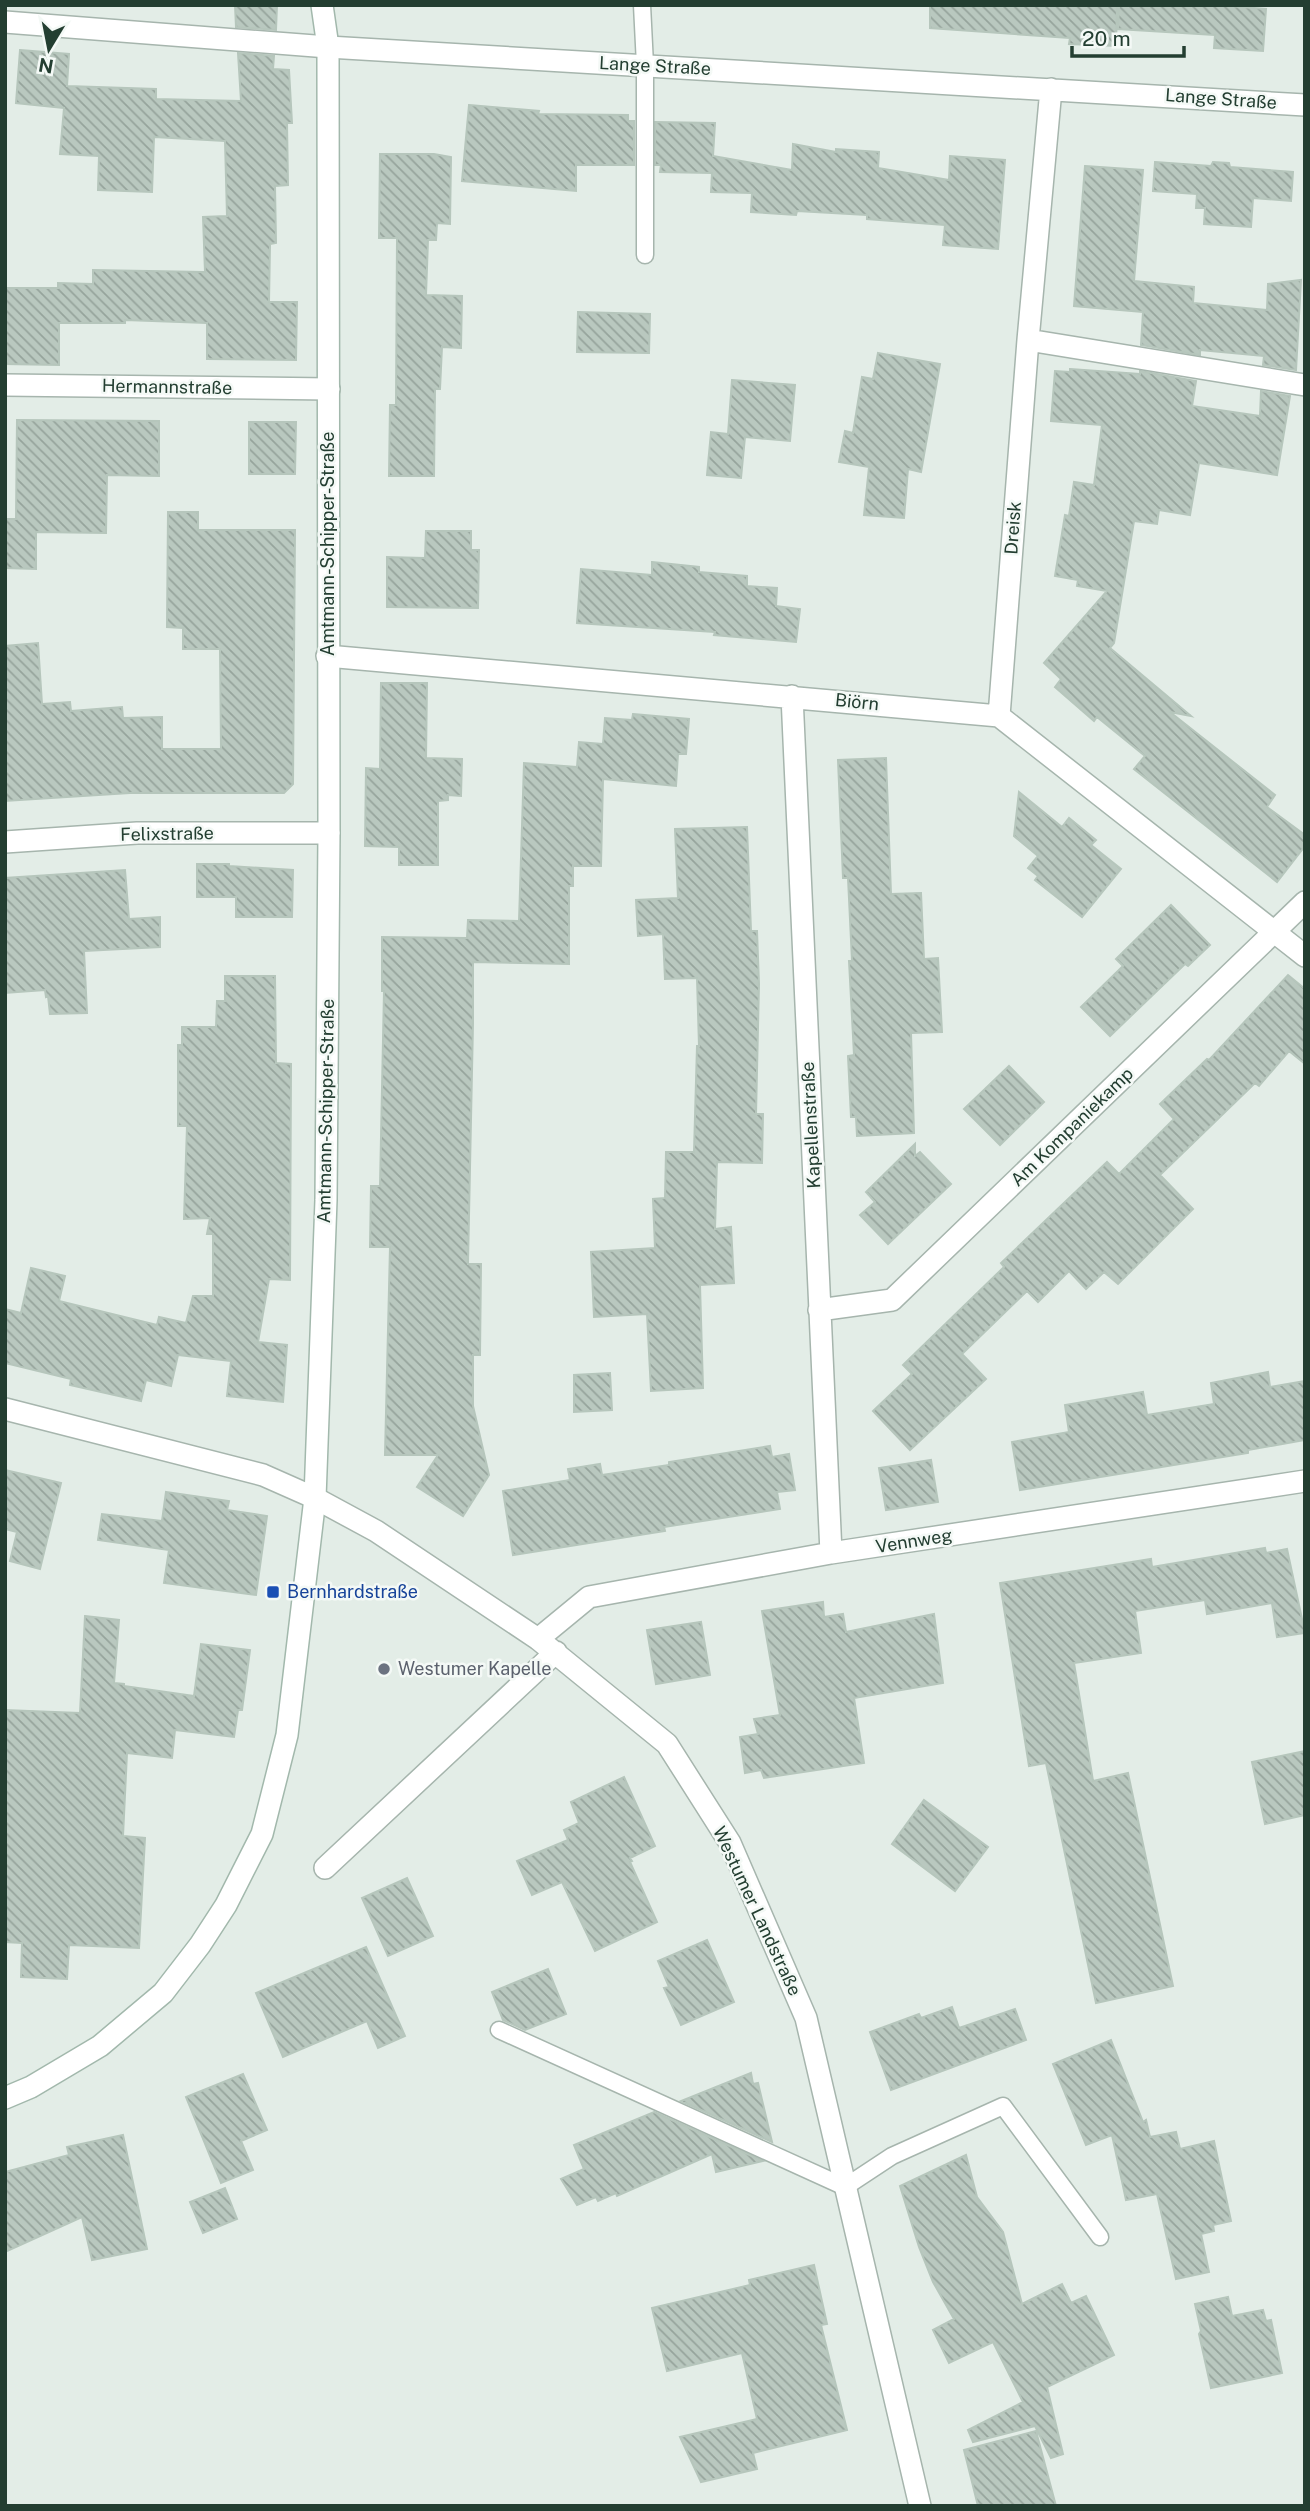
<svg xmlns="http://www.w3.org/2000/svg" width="1310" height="2511" viewBox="0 0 1310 2511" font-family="'Public Sans',sans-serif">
	<defs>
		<pattern id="building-back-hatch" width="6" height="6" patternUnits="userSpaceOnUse" patternTransform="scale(1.75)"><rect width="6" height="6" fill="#b9c8bf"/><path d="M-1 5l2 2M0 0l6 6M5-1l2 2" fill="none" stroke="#96a49c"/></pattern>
	</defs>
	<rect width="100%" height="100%" fill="#e3ede7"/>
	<path fill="url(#building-back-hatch)" stroke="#b6c6bc" stroke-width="2" d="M235,5H277L276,30L236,27Z
		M930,5H1117L1116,46L1069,44L1070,38L930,28Z
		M1119,5H1217L1266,9L1263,51L1214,48L1215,35L1118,29Z
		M20,50L69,54L67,86L156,89V99L241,101L238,53L274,56L273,69L289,70L292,123H287L288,185L275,186L276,243L270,244L269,302H297L296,360L207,359V323L125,320V323H59V365L5,364V288H58V283L93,284V270L205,272L203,217L227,216L225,141L154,137L152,192L98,190L99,156L60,154L64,108L16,103Z
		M469,105L539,111L538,114L628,115V121H634V165H576V191L462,181Z
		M655,122L715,123L713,156L792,170L793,144L836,152V149L879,152L878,168L949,180L950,156L1005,160L998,249L943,245L945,225L867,219V215L797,211L796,215L751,212L752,193L711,192L712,173L660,172L661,165H655Z
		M380,154H434L451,157L450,224L437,223L436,240H428L426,295L462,296L461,348L442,347L440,389H435L434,476H389L390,405H396L397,238H379Z
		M1155,162L1211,166L1213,162L1229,163L1230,167L1293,172L1291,201L1253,198L1251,227L1204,224L1205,208H1196L1197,194L1153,191Z
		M1085,166L1143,170L1134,281L1194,287L1193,303L1267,310L1268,284L1301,280L1296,370L1263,365L1264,356L1200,350V355L1141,345L1143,312L1074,306Z
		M578,312L650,314L649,353L577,352Z
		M878,353L940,364L921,472L908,469L904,518L864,515L869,467L839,462L845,431L853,433L862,377L873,379Z
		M1070,369L1140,374V371L1196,381L1192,406L1260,416L1261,391L1290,396L1277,475L1199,463L1190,515L1159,510L1157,524L1134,521L1114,643L1110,648L1191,716L1170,712L1275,795L1267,807L1305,835V846L1277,882L1134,769L1145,756L1097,717L1094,721L1055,687L1061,679L1044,663L1107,591L1077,586L1078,580L1055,576L1065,515L1069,516L1074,482L1094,485L1102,425L1051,421L1055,371L1070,372Z
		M732,380L795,385L790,441L745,437L741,478L707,475L711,432L728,434Z
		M17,420L159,421V476L107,475L106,533L36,532V569L5,568V519H16Z
		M249,422H296L295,474H249Z
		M168,512H198V530H295L293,784L284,793H130L5,801V646L38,643L42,704L70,702L71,711L122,707L123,718L162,717V749H221L220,649H183V628L167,627Z
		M426,531H471V550H479L478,608L387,607V557L425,558Z
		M652,562L699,567V572L747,576V586L777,588L776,606L800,609L796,642L714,635L715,632L577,623L581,569L652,575Z
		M381,683H427L426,758L462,759L461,796L448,795V800L438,801V865H399V847L365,846L366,768L380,769Z
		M633,714L689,719L686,754H678L676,786L603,779L601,866H573V886H569V964L473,962V1023L468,1264H481L480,1355H473V1406L489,1475L463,1516L417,1487L438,1455H385L390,1247H370L371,1186H380L384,991H382V937L467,938L468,920L519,921L524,763L577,767L579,742L603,744L605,718L632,720Z
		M886,758L891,894L921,893L924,959L938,958L942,1032L911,1033L914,1133L857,1136L856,1117H851L848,1056L854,1055L849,961H852L848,878H843L838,760Z
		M1019,792L1062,827L1069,818L1096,840L1091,845L1121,869L1082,917L1035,880L1038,876L1028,868L1038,856L1014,836Z
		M747,827L751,931H757L759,984L756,1114H763L762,1163L717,1162L715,1229L731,1227L734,1283L700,1285L703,1388L651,1391L647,1314L594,1317L591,1252L655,1248L653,1199L665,1198L666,1152H694L697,1046H699L697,978L665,979L663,934L638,936L636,900L678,898L675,829Z
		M197,864H229V866L293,870L292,917H236V897H197Z
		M125,870L129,919L160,917V947L84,951L87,1013L50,1014L48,996L46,997L45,990L5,993V878Z
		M1171,905L1210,945L1188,966L1185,964L1110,1036L1081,1007L1123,966L1116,959Z
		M1288,975L1305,989V1064L1289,1051L1259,1086L1255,1083L1160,1175L1193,1209L1118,1284L1104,1272L1086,1289L1069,1271L1038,1302L1027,1291L962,1354L986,1379L910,1450L873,1411L912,1374L903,1365L1004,1267L1001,1263L1107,1162L1119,1174L1174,1119L1160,1104L1207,1059L1209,1060Z
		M225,976H275L276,1063L291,1064L290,1280L269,1279L258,1342L287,1345L283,1402L227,1396L231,1361L178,1355L171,1386L146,1380L141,1401L70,1385L71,1379L5,1363V1309L21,1313L31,1268L65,1276L59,1301L157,1325L159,1317L186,1323L193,1296H213V1234H207L210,1218L184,1219L187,1126H178V1045H182V1027H216L217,1001H225Z
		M1009,1066L1044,1102L1000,1145L964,1109Z
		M915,1144V1156L920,1152L951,1184L888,1244L860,1215L875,1202L866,1192Z
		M1268,1372L1270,1387L1305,1381V1440L1248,1450V1453L1020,1490L1012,1442L1069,1432L1065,1405L1143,1392L1147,1415L1214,1404L1211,1383Z
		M610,1373L612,1410L574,1412V1375Z
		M770,1446L772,1457L789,1454L795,1490L777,1492L780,1509L664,1527L665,1531L513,1555L503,1491L570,1480L568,1469L600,1464L602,1475L669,1465V1462Z
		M931,1460L938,1502L886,1510L879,1468Z
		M5,1470L61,1483L40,1569L10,1561L17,1532L5,1529Z
		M166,1492L229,1501L227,1510L267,1516L256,1595L164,1583L169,1550L98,1540L102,1514L162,1521Z
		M1265,1548L1266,1553L1287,1549L1305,1633L1277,1637L1272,1603L1207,1614L1205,1600L1135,1611L1141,1653L1074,1663L1093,1781L1128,1773L1173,1986L1096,2003L1046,1763L1029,1766L1000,1583L1151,1559L1152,1567Z
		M823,1602L824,1617L843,1614L846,1632L934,1614L943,1683L854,1698L864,1763L764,1778L761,1770L745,1773L740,1737L758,1734L754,1719L780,1715L762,1611Z
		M85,1616L119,1620L114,1683L124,1684V1686L194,1696L201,1644L250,1650L242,1710H238L234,1737L175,1730L172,1758L127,1753L123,1836L145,1838L139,1948L69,1945L67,1979L21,1977L22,1943L5,1942V1710L80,1713Z
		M701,1622L710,1675L656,1684L647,1630Z
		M1305,1751V1815L1265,1824L1252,1762Z
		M624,1777L655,1846L630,1858L632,1861L630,1862L657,1922L595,1951L562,1882L532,1895L517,1861L568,1840L564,1830L579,1823L571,1802Z
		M924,1800L988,1847L955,1891L892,1844Z
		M407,1878L433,1936L388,1956L362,1898Z
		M707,1940L734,2002L681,2025L664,1988L669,1987L658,1961Z
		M366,1947L405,2036L378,2048L367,2021L283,2057L256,1993Z
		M548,1969L566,2014L525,2030L503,2020L492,1992Z
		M952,2007L959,2028L1015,2009L1026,2040L891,2090L870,2032L919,2014L921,2018Z
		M1111,2040L1143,2122L1146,2120L1150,2137L1176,2132L1180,2149L1214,2141L1231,2221L1213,2225L1214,2231L1201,2234L1209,2272L1176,2279L1157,2194L1126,2200L1112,2135L1086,2145L1053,2064Z
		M751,2073L753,2084L758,2083L772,2142L681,2101Z
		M243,2074L267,2130L241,2141L253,2170L221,2183L186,2097Z
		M654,2112L763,2161L716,2172L712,2154L617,2196L616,2193L598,2201L596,2197L577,2205L561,2179L584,2169L574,2145Z
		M123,2135L147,2249L92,2260L82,2217L5,2252V2172L69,2155L67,2147Z
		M966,2155L977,2197L1003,2232L1022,2304L1062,2284L1071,2303L1086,2296L1114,2355L1047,2387L1063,2454L1051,2458L1035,2426L973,2442L968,2430L1023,2402L993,2342L949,2363L933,2330L954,2319L933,2282L919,2247L900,2186Z
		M225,2188L237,2219L203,2233L190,2202Z
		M814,2265L827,2324L821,2325L847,2430L753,2453L757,2469L701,2482L680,2437L757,2419L742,2353L667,2371L652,2308L750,2285L749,2280Z
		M1228,2297L1232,2316L1263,2310L1266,2321L1271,2320L1282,2373L1211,2388L1199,2334L1201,2331L1195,2304Z
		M1036,2431L1056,2506H978L964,2450Z"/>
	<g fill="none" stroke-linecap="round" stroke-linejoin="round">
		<g stroke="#a6b5ad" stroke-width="19">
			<path id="lane" d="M642,5L645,65V255
				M499,2030L845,2187L892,2156L1003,2106L1100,2237"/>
		</g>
		<g stroke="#a6b5ad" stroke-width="24">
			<path id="street" d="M5,22L328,47L1305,105
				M1028,340L1305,385
				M5,385L329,389
				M327,656L999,716L1305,956
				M792,696L831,1553
				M999,716L1028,340L1051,89
				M5,842L137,833H329
				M819,1310L892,1300L1305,902
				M5,1409L263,1475L315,1498L376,1531L538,1639L667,1744L730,1843L806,2018L920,2506
				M538,1639L589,1597L831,1553L1305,1481
				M325,1868L556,1652"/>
		</g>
		<g stroke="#a2b8ac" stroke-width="24">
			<path id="secondary" d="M5,2098L31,2087L100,2046L163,1993L200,1945L226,1905L262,1834L287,1735L315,1498L326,1200L329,833L328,47L322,5"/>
		</g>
		<use href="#lane" stroke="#fff" stroke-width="16"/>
		<use href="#street" stroke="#fff" stroke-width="21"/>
		<use href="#secondary" stroke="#fff" stroke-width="21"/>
	</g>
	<rect fill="#1a4fb4" stroke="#f4f9f6" stroke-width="2.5" x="266" y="1585" width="14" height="14" rx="3.5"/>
	<circle fill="#6b7280" stroke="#f4f9f6" stroke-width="2.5" cx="384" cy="1669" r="7"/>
	<g text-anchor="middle" stroke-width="5" stroke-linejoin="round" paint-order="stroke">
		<g font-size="18" fill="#233e31" stroke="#f4f9f6">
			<text transform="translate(655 66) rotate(3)" y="6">Lange Straße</text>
			<text transform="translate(1221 99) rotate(4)" y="6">Lange Straße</text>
			<text transform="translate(167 387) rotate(1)" y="6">Hermannstraße</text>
			<text transform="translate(1013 528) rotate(-86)" y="6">Dreisk</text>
			<text transform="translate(328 544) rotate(-90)" y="6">Amtmann-Schipper-Straße</text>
			<text transform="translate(857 702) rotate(6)" y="6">Biörn</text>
			<text transform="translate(167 834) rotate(-1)" y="6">Felixstraße</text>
			<text transform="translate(326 1111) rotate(-89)" y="6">Amtmann-Schipper-Straße</text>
			<text transform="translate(811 1125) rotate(-93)" y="6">Kapellenstraße</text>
			<text transform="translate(1072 1127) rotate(-44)" y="6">Am Kompaniekamp</text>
			<text transform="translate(914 1541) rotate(-9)" y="6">Vennweg</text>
			<text transform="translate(757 1911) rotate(65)" y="6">Westumer Landstraße</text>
		</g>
		<g font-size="18" fill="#164399" stroke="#f4f9f6" text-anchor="start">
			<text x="287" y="1598">Bernhardstraße</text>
		</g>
		<g font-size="18" fill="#5b616d" stroke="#f4f9f6" text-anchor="start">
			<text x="398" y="1675">Westumer Kapelle</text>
		</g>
	</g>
	<rect width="1310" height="2511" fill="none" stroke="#233e31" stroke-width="14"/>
	<g transform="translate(49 49) rotate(190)" stroke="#f4f9f6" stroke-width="5" paint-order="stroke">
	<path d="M0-5L12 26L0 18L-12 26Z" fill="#233e31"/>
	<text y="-10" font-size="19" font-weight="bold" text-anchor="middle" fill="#233e31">N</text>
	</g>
	<path d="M1072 46v10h112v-10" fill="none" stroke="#233e31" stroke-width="3.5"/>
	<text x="1082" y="46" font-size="21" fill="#233e31" stroke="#f4f9f6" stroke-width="5" paint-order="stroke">20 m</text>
</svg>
